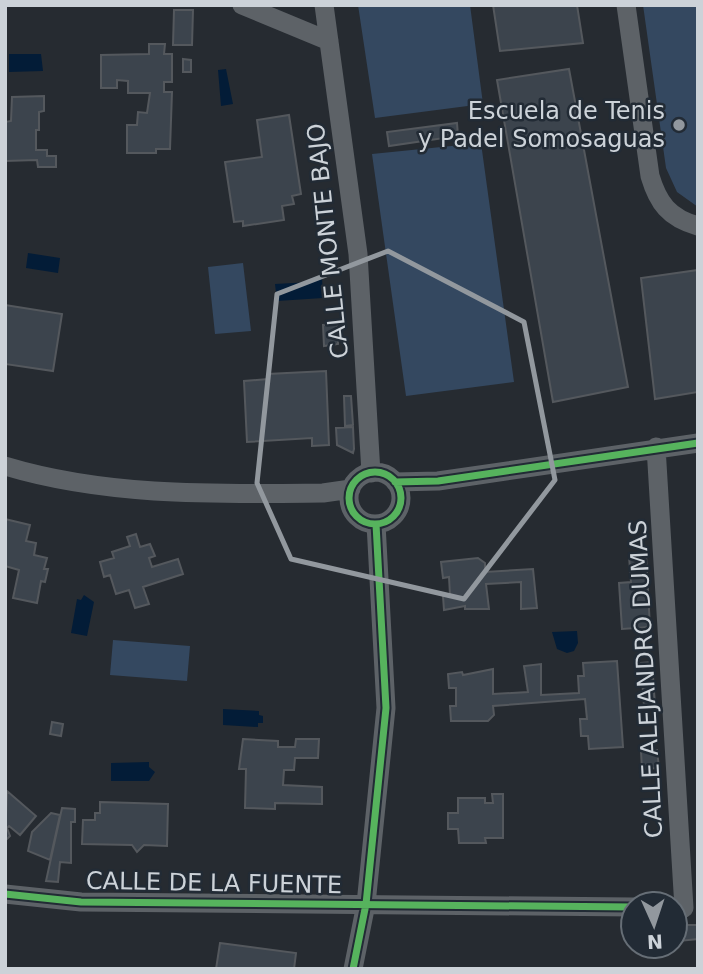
<svg xmlns="http://www.w3.org/2000/svg" width="703" height="974" viewBox="0 0 703 974" font-family="'DejaVu Sans',sans-serif">
	<rect width="100%" height="100%" fill="#262b31"/>
	<path fill="#344860" d="M358,5H470L483,104L375,118Z
		M643,5H698V207L677,192L666,168Z
		M481,143L514,382L406,396L372,154Z
		M243,263L251,331L215,334L208,267Z
		M113,640L190,646L187,681L110,675Z"/>
	<path fill="#031c37" d="M9,54H41L43,71L9,72Z
		M226,69L233,104L221,106L218,70Z
		M28,253L60,258L58,273L26,268Z
		M322,277L323,298L277,301L275,284L311,282V278Z
		M84,595L94,602L87,636L71,633L77,599L81,600Z
		M577,631L578,643L574,651L567,653L557,649L552,632Z
		M223,709L259,711V715L263,716V723H258V727L223,725Z
		M149,762V767L155,772L149,781H111V763Z"/>
	<path fill="#3c444d" stroke="#54585d" stroke-width="2" d="M493,5H577L583,43L500,51Z
		M174,10H193L192,45H173Z
		M149,44H165L164,54H172V82H164V92H172L170,149H156V153H127V125H137L138,112L147,113L150,93H128V81L117,80V88H101V55L149,54Z
		M183,59L191,60V72H183Z
		M569,69L628,387L553,402L497,80Z
		M44,96V111L39,112V130H36V150H47V156H56V167H38L37,160L5,161V122L11,121L12,97Z
		M289,115L301,194L292,196L294,204L282,206L284,220L243,226V221L234,222L225,162L262,157L257,120Z
		M457,123L458,136L389,146L387,132Z
		M698,270V392L655,399L641,278Z
		M5,305L62,314L53,371L5,364Z
		M337,324L338,344L324,346L323,325Z
		M326,371L329,445L312,446V438L247,442L244,381L268,379V374Z
		M344,396H351L353,425L345,426Z
		M353,427L354,449L353,453L337,445L336,428Z
		M5,519L30,525L26,541L36,543L34,555L47,558L44,569H48L45,582L41,581L37,603L13,598L19,570L5,566Z
		M136,534L140,547L150,544L155,556L149,558L152,567L178,559L183,574L143,587L149,604L135,608L129,590L116,594L110,575L104,577L100,562L114,558L112,552L130,546L127,537Z
		M646,555L650,627L622,629L619,583L631,582L629,556Z
		M478,558L485,563V572L533,569L537,608L521,609V582L486,584L489,609H465V606L444,610L443,596L450,595L449,577L443,578L441,562Z
		M617,661L623,747L589,749L588,736H581L580,719H587L585,699L493,706L494,715L488,721H451L450,706H456V688H449L448,674L462,672L463,675L493,669V694L528,692L524,666L541,664V695L579,693L578,676H584L583,663Z
		M652,662L655,705L644,706L641,663Z
		M52,722L63,724L61,736L50,734Z
		M243,739L278,741V747H295L296,739H319L318,758H295L294,770H284L283,785L322,787V804L275,803V809L245,808L246,769H239Z
		M657,750L659,768L642,769L641,752Z
		M7,791L36,816L20,835L9,826L7,828L10,836L5,841Z
		M492,794H503V838H485L486,843H459L458,829H448V813H458V798H485V803H493Z
		M100,802L168,804L167,846L144,845L137,852L132,845L82,844L83,820H95V813H100Z
		M62,808L75,809V822H71V863L60,862L58,882L46,881Z
		M51,813L60,815L50,860L28,851L32,832Z
		M678,925H698V939L679,941Z
		M220,943L296,953L294,969H216Z"/>
	<g fill="none" stroke-linecap="round" stroke-linejoin="round">
		<path stroke="#5d6267" stroke-width="19" d="M242,5L329,41
			M324,5L358,254L371,473
			M626,5L650,176C658,203 669,218 698,226
			M656,447L684,908L675,907
			M5,466C108,497 217,494 323,493L351,489
			M349 498a26 26 0 1 1 52 0a26 26 0 1 1-52 0Z
			M395,482L438,481L698,443
			M5,894L81,902L633,907
			M353,969L366,904L386,708L376,524"/>
		<g stroke="#222b35" stroke-width="11">
			<path id="cycleway" d="M349 498a26 26 0 1 1 52 0a26 26 0 1 1-52 0Z
				M395,482L438,481L698,443
				M5,894L81,902L633,907
				M353,969L366,904L386,708L376,524"/>
		</g>
		<use href="#cycleway" stroke="#56b35d" stroke-width="7"/>
	</g>
	<path fill="none" stroke="#92989e" stroke-width="5" stroke-linejoin="round" d="M388,251L524,322L555,480L464,599L291,559L257,483L277,294Z"/>
	<circle fill="#92989e" stroke="#222b35" stroke-width="2.5" cx="679" cy="125" r="7"/>
	<g text-anchor="middle" stroke-width="5" stroke-linejoin="round" paint-order="stroke">
		<g font-size="24" fill="#ccd2d8" stroke="#222b35" text-anchor="end">
			<text x="665" y="119">Escuela de Tenis<tspan x="665" dy="28">y Padel Somosaguas</tspan></text>
		</g>
		<g font-size="24" fill="#ccd2d8" stroke="#222b35">
			<text transform="translate(328 241) rotate(-96)" y="8">CALLE MONTE BAJO</text>
			<text transform="translate(646 679) rotate(-93)" y="8">CALLE ALEJANDRO DUMAS</text>
			<text transform="translate(214 883) rotate(1)" y="8">CALLE DE LA FUENTE</text>
		</g>
	</g>
	<rect width="703" height="974" fill="none" stroke="#ccd2d8" stroke-width="14"/>
	<g transform="translate(654 925) rotate(177)"><circle r="33" fill="#222b35" stroke="#666e76" stroke-width="2"/>
	<path d="M0-5L12 26L0 18L-12 26Z" fill="#92989e"/>
	<text y="-10" font-size="19" font-weight="bold" text-anchor="middle" fill="#ccd2d8">N</text>
	</g>
</svg>
